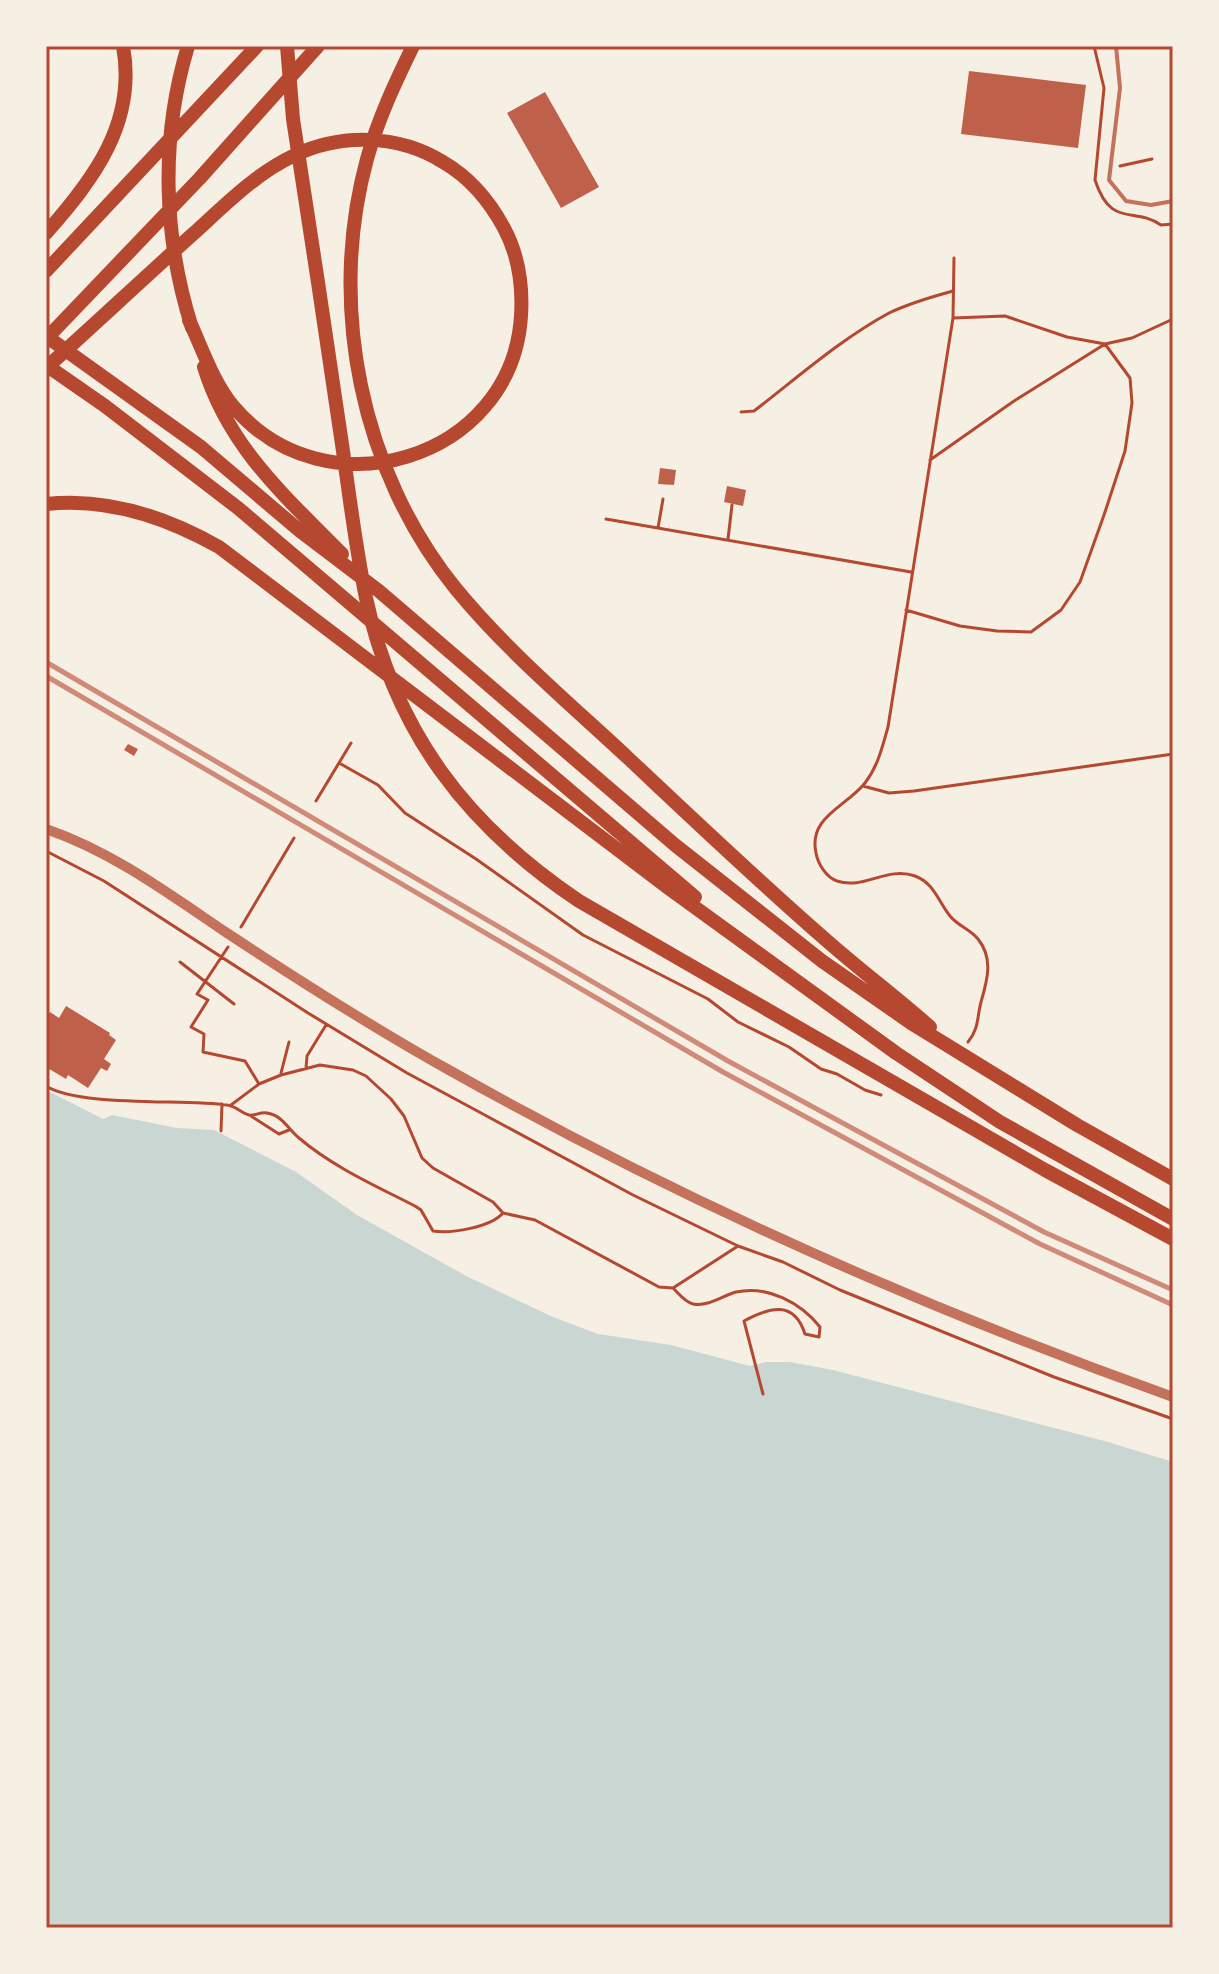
<svg xmlns="http://www.w3.org/2000/svg" width="1219" height="1974" viewBox="0 0 1219 1974" font-family="'Open Sans',sans-serif">
	<rect width="100%" height="100%" fill="#f6efe4"/>
	<path fill="#c9d6d2" d="M46,1090L103,1119L112,1115L177,1128L214,1130L296,1172L357,1215L468,1277L553,1317L598,1334L671,1345L750,1366L766,1362H789L833,1370L1108,1442L1173,1462V1928H46Z"/>
	<path fill="#bf614a" d="M969,71L1086,85L1078,148L961,134Z
		M545,92L599,187L561,208L507,113Z
		M660,468L676,470L674,485L658,484Z
		M727,486L746,490L743,506L724,502Z
		M128,744L138,749L134,756L124,750Z
		M66,1006L110,1033L109,1035L116,1040L104,1059L111,1064L107,1071L101,1068L88,1088L68,1075L66,1079L46,1067V1018L50,1012L59,1018Z"/>
	<g fill="none" stroke-linecap="round" stroke-linejoin="round">
		<path stroke="#b5482f" stroke-width="3" d="M1094,46L1104,88L1095,180C1111,229 1134,206 1161,225L1173,224
			M1120,166L1152,159
			M953,318L954,258
			M741,412L754,411C797,378 841,339 889,313C910,303 931,297 953,291
			M606,519L911,572
			M658,528L663,499
			M728,539L732,505
			M906,610L960,626L997,631L1031,632L1061,610L1080,582L1104,515L1125,451L1132,403L1130,378L1105,344L1014,401L930,460
			M339,763L378,785L405,813L476,859L583,935L708,999L738,1022L789,1047L821,1069L837,1074L865,1090L881,1095
			M863,786L889,793L914,791L1173,754
			M316,801L351,743
			M46,851L104,881L308,1013L407,1073L633,1195L738,1246L783,1262L840,1290L1054,1377L1173,1419
			M241,927L294,838
			M228,947L197,994L208,1000L191,1027L204,1034L203,1052L245,1061L259,1084
			M180,962L234,1004
			M968,1042C979,1029 977,1017 981,1002C987,981 994,959 978,939C970,929 958,926 950,916C938,901 934,883 915,876C887,866 864,890 837,881C826,877 818,864 816,853C808,817 846,807 865,783C878,766 882,748 888,727L953,318L1005,316L1067,337L1105,344L1132,338L1173,319
			M306,1068L307,1056L326,1025
			M281,1073L289,1042
			M46,1086C79,1107 184,1099 227,1105C236,1106 241,1113 249,1115C254,1116 260,1112 267,1113C282,1115 288,1129 299,1138C333,1167 376,1186 415,1206L421,1210L433,1231C451,1234 491,1227 503,1213
			M231,1105L259,1084L281,1075L320,1065L353,1070L366,1076L391,1099L404,1116L422,1158L433,1168L493,1202L503,1213L535,1220L659,1287L673,1288L738,1246
			M251,1116L279,1134L289,1130
			M221,1131L222,1104
			M673,1288C679,1294 685,1302 693,1304C708,1307 722,1296 736,1292C768,1285 801,1303 820,1327L819,1337L805,1334C794,1300 770,1307 744,1321L763,1394"/>
		<path stroke="#c5725c" stroke-width="4" d="M1116,46L1120,88L1109,180L1126,201L1151,205L1173,201"/>
		<path stroke="#c5725c" stroke-width="10" d="M46,829C113,852 169,894 227,933C300,981 373,1028 449,1070C680,1200 923,1308 1173,1397"/>
		<path stroke="#b5482f" stroke-width="14" d="M188,46C160,139 163,236 192,328
			M287,46L293,119C309,221 324,322 339,424C348,482 354,540 366,598C395,732 466,825 579,901L1045,1170L1173,1239
			M413,46C395,83 378,119 367,159C327,305 361,472 456,589C507,651 569,703 627,757C693,819 758,881 826,940C860,970 896,997 930,1027
			M46,233C94,179 137,122 123,46
			M46,271L257,46
			M46,336L201,447L300,531L379,591L675,845L822,961L911,1023L1077,1125L1173,1179
			M46,339L200,178L318,46
			M46,365L105,406L238,508L695,897
			M204,367C229,448 285,496 342,554
			M46,368C95,324 144,278 193,234C224,206 255,174 293,156C340,133 398,134 443,162C469,177 490,202 504,228C519,256 523,284 521,316C512,460 325,516 233,406C213,382 202,348 189,320
			M46,504C108,497 166,517 219,547L667,887L896,1053L1000,1122L1173,1219"/>
		<path stroke="#cf8b77" stroke-width="5" d="M46,662L728,1061L1044,1232L1173,1290
			M46,676L723,1072L1040,1244L1173,1305"/>
	</g>
	<rect width="1219" height="1974" fill="none" stroke="#f6efe4" stroke-width="96"/>
	<rect x="48" y="48" width="1123" height="1878" fill="none" stroke="#b5482f" stroke-width="3"/>
</svg>
